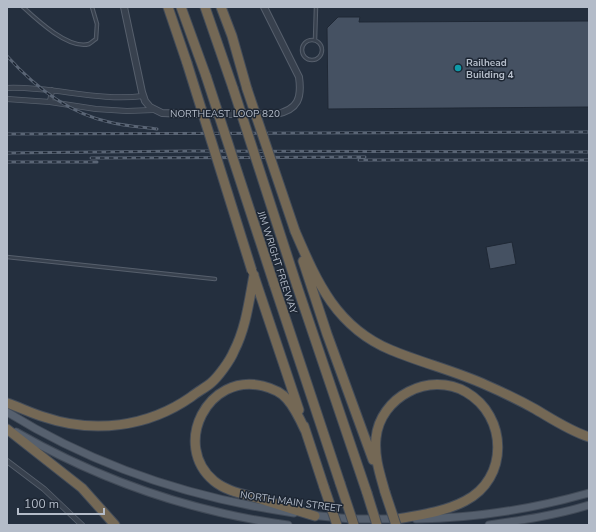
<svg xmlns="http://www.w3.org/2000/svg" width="596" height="532" viewBox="0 0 596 532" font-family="'Nunito Sans',sans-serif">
	<rect width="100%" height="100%" fill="#242f3e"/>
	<path fill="#455162" stroke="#1f2835" d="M338,17H360L359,22L589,21V107L328,109L327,28Z
		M512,242L516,264L490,269L486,247Z"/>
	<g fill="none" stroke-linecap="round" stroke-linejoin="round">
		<g stroke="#565f6c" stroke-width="4.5">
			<path id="service" d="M23,7C37,20 69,50 89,44C91,43 94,40 96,39L97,24L92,7
				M302 50a10 10 0 1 1 20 0a10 10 0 1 1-20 0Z
				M315,40L316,7
				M7,257L215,279"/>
		</g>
		<g stroke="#565f6c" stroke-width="6">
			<path id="minor" d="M7,88C53,86 98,102 143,96
				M7,99L50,102L96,109L127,111L153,110
				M50,102L52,90
				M7,461L44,489L82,525"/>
		</g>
		<g stroke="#565f6c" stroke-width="8">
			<path id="tertiary" d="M124,7L142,92L145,101L150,107L162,113L186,114H276C298,110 302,98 299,77L264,7"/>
		</g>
		<g stroke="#414a57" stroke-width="9">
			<path id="primary" d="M7,412C96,467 190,498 294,513
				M16,432C100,480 191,512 288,525
				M310,515L351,519H397
				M416,519C474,518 533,509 589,493
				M489,525C523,520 557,515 589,505"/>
		</g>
		<g stroke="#434c59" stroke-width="11">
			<path id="motorway" d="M168,7L187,63
				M181,7L206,76
				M205,7L233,88
				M221,7L232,36L247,89
				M295,231C317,282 336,327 391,350C422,363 455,371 486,385C502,392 519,400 535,409C552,419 570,431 589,437
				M303,261L327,334L373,460
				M254,276L299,410
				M274,284L340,483
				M297,286L367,493
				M7,403C19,407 31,413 44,417C94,434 148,427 191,397C197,392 205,388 211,383C218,377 230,361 234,351C246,328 249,301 254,275
				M304,426L324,487
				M7,429L82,488L115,525
				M305,430C300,419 295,408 287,399C281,392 271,388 263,386C208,372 171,445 214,481C226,491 243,494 257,498C276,504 295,510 315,516
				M385,492C380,474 374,457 376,438C380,397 429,371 466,392C508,416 509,479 465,501C444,512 420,515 397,519"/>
		</g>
		<use href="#service" stroke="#38414e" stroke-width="2.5"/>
		<use href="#minor" stroke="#38414e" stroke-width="4.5"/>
		<use href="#tertiary" stroke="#38414e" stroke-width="6"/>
		<use href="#primary" stroke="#56606e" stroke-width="7"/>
		<use href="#motorway" stroke="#746855" stroke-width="9"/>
		<g stroke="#5a6575" stroke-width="3">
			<path id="rail" d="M7,56C34,86 68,113 109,122C124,126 141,127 157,129
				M7,134L589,132
				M7,153L190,151L589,152
				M91,158L365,157
				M359,160H589
				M7,162H97"/>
		</g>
		<use href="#rail" stroke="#1d2633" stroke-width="1.5" stroke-dasharray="4.5" stroke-linecap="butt"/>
		<g stroke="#434c59" stroke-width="11" stroke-linecap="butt">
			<path id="motorway-bridge" d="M187,63L252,271
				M206,76L274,284
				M233,88L297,286
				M247,89L295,231
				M340,483L354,525
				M324,487L337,525
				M385,492L396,525
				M367,493L377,525"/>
		</g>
		<use href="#motorway-bridge" stroke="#746855" stroke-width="9"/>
	</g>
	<circle fill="#0f9aa8" stroke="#1d2633" stroke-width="1.5" cx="458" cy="68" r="4"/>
	<g text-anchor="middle" stroke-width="3" stroke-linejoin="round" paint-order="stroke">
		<g font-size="10" font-weight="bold" fill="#b4bcc9" stroke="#1d2633" text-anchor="start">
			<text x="466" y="66">Railhead<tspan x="466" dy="12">Building 4</tspan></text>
		</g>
		<g font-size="10" fill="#b4bcc9" stroke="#1d2633">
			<text x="225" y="117">NORTHEAST LOOP 820</text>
			<text transform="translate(278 262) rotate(72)" y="4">JIM WRIGHT FREEWAY</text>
			<text transform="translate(291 501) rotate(8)" y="4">NORTH MAIN STREET</text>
		</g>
	</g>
	<rect width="596" height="532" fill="none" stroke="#b4bcc9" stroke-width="16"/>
	<path d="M18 508v6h86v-6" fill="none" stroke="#b4bcc9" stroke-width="2"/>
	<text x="24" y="508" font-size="12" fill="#b4bcc9" stroke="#1d2633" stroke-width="3" paint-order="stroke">100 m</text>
</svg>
